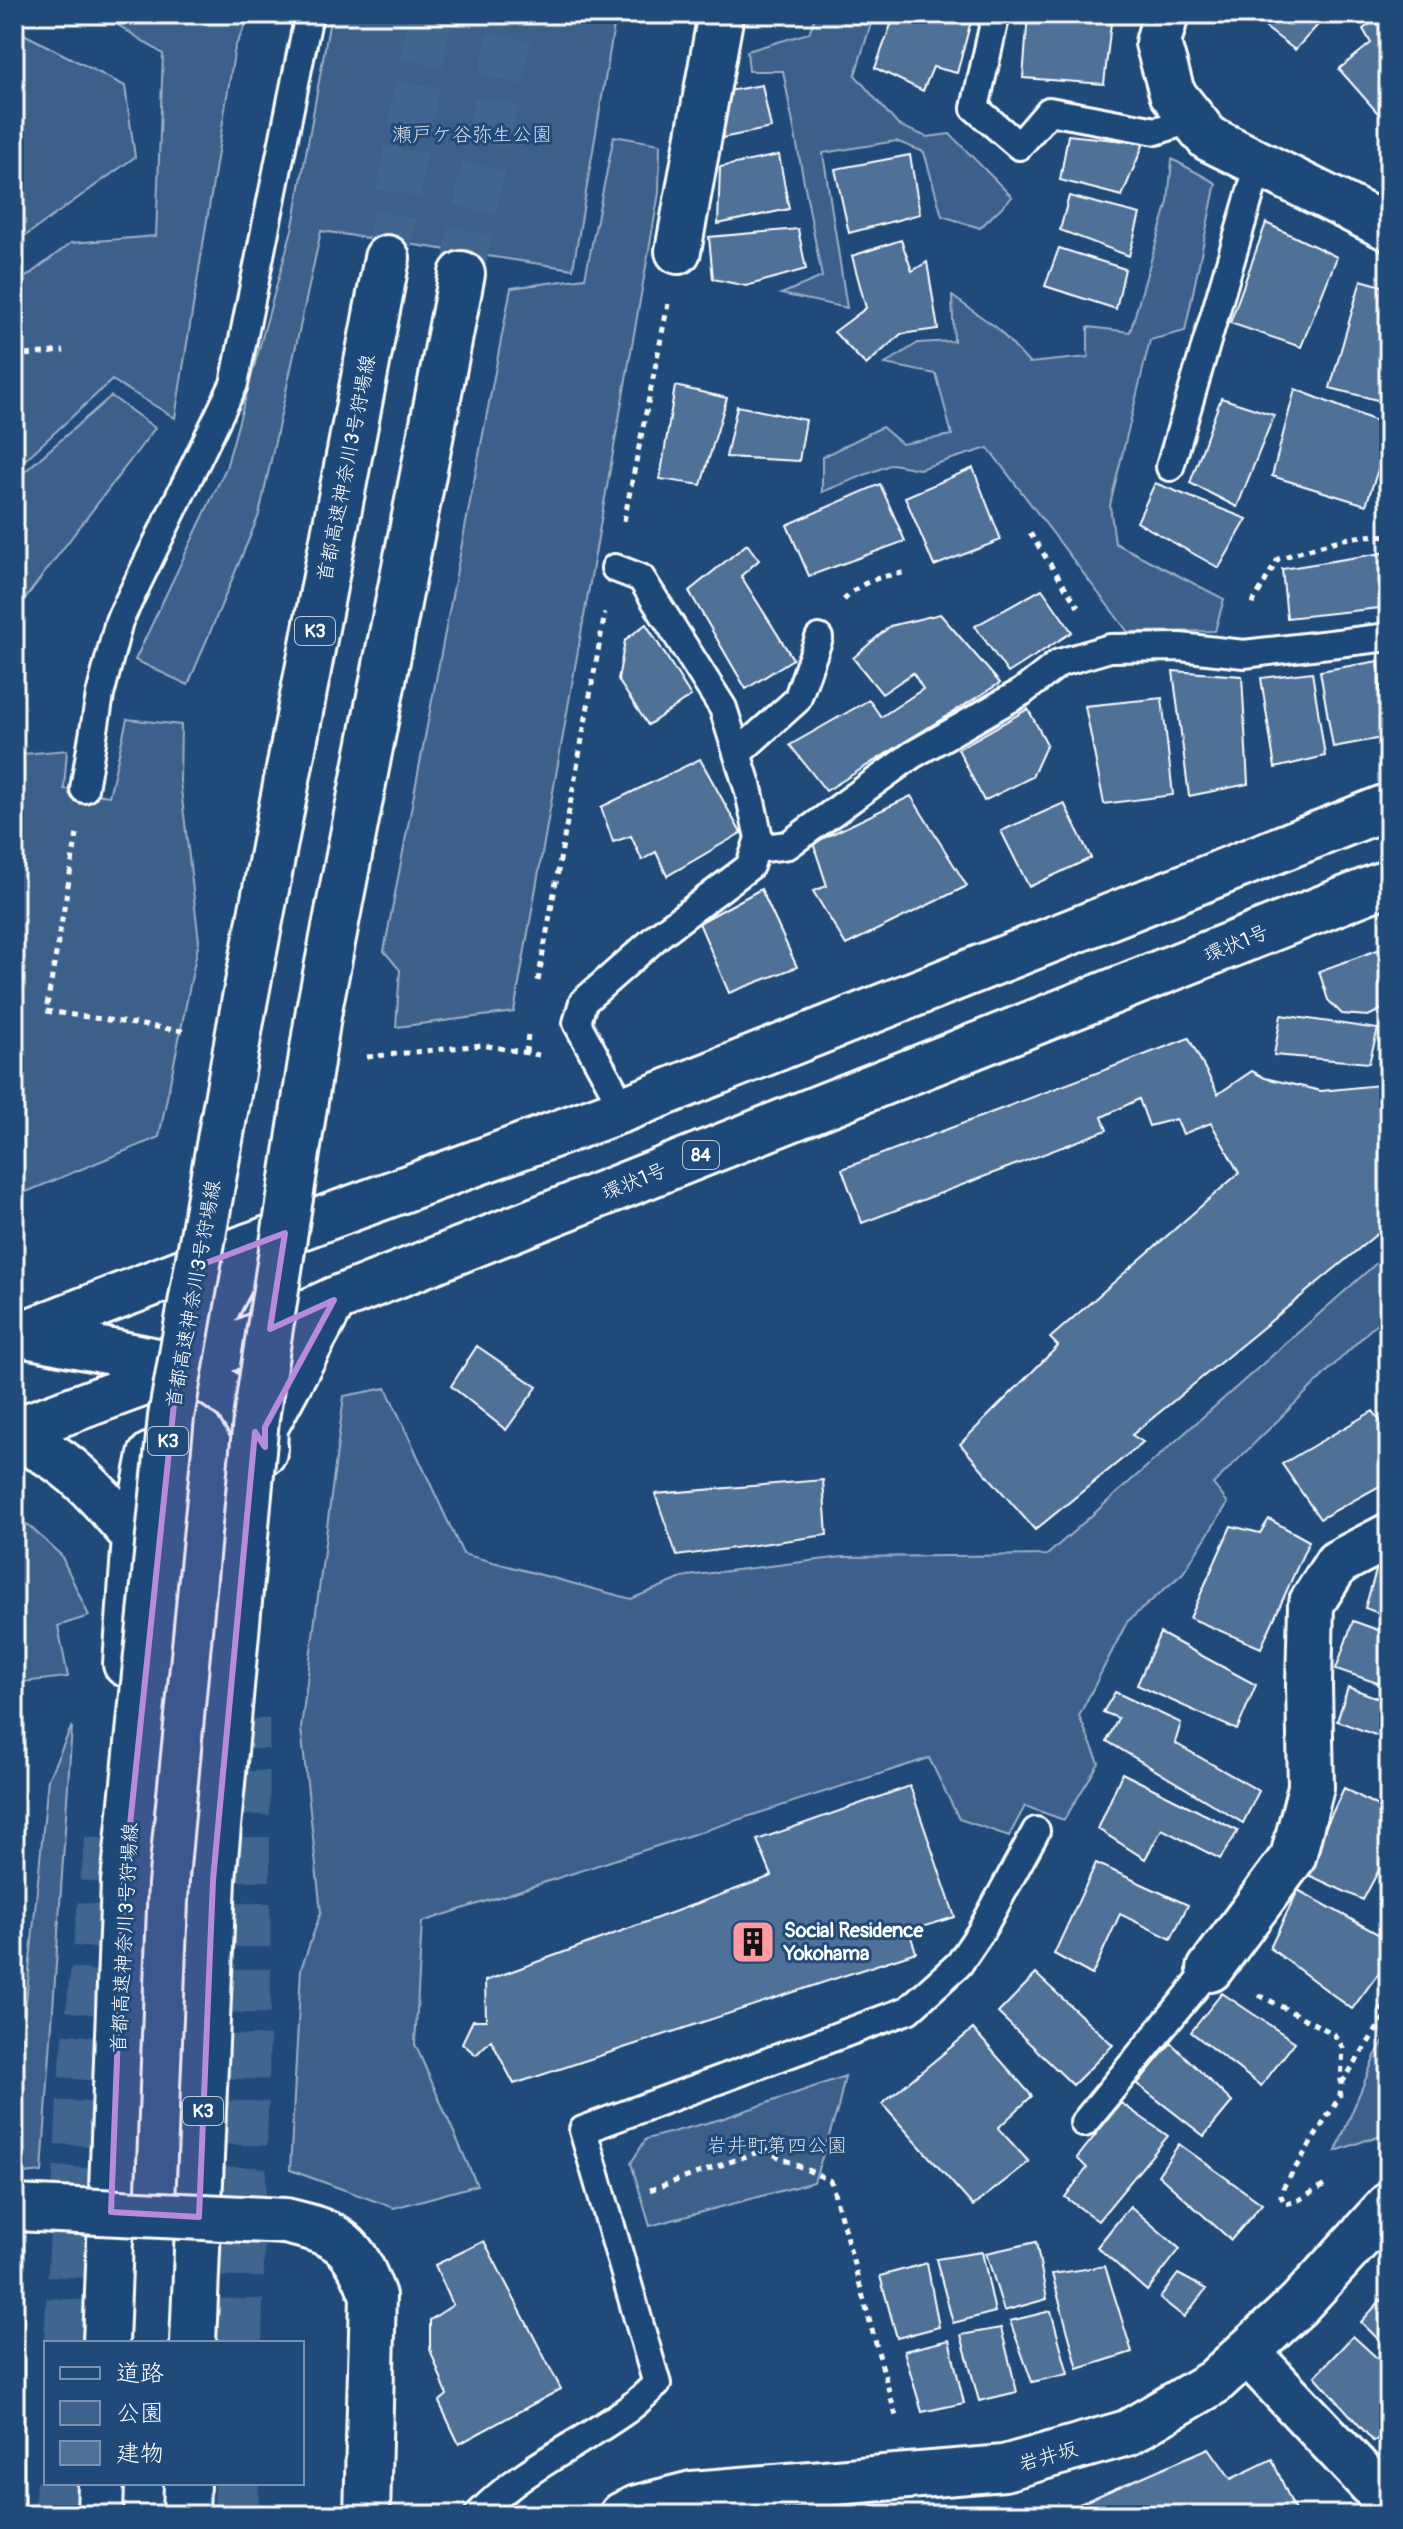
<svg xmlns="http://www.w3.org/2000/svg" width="1403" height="2529" viewBox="0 0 1403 2529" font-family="Pangolin,'Klee One',sans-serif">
	<rect width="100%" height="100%" fill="#1f4a7a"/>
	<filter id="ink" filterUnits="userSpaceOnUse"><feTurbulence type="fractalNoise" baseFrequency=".0125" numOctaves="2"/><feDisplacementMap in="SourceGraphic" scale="16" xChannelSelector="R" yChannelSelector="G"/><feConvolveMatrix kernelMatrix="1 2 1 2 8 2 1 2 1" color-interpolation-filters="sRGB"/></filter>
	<g filter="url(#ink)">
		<path fill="#3c618b" stroke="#9eb0c5" stroke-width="2" d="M101,14H251L235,47L175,418L112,380L14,470V286L71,243L156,236L163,54Z
			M331,14H616L573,269L321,231L259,515L188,685L135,660L226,468L293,226Z
			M816,14H874L855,75L898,125L927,137L950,134L1012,197L980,228L942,216L924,152L896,141L823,153L847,308L781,294L822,277L783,71H749L747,51L809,33Z
			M14,29L125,86L135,157L28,234L14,241Z
			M614,136L660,144L659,193L514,1012L396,1027L400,970L384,951L511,288L585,278Z
			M1172,159L1216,183L1185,331L1150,340L1110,505L1115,543L1224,599L1215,631L1128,632L988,448L919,469L892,464L822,492V457L882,427L902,444L952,435L936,374L885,364L918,343L954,341L952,296L997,328L1029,363L1088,357V327L1130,332L1168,202Z
			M111,396L155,428L24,600L14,624V481Z
			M127,719L181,725L180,781L199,941L159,1137L14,1197V762L23,754L67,750L64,789L109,796Z
			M1389,1252V1311L1213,1484L1228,1503L1183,1573L1127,1622L1079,1716L1099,1763L1064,1820L1025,1806L1009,1836L959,1819L929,1758L422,1922L415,2044L477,2185L394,2208L290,2170L301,1969L321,1912L301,1728L344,1396L386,1388L463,1554L631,1599L687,1576L843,1557L1047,1555Z
			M27,1524L61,1555L89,1616L58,1626L68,1677L14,1683V1527Z
			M72,1726L42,2172L25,2174L14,2158V2123L48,1779Z
			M1389,2032V2132L1336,2151L1375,2056Z
			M845,2076L838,2108L814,2182L650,2226L631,2163L646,2139L721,2119Z
			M14,2237L24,2238V2515H14Z"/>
		<path fill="#507197" stroke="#fff" stroke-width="2" d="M895,14H973L957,73L933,67L923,91L875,68Z
			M1028,14H1112L1104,84L1023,78Z
			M1248,14H1328L1295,50Z
			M1384,14H1389V115L1383,119L1339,69L1371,43L1363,29Z
			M762,85L771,128L722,138L728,91Z
			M1068,135L1144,143L1122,196L1060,180Z
			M779,155L789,209L718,224L720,167Z
			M910,155L920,214L849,233L835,169Z
			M1069,196L1140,214L1129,256L1060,230Z
			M1266,223L1337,257L1301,347L1230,323Z
			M798,229L806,269L746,286L713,279L709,237Z
			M901,240L912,271L927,262L938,329L901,334L866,365L834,332L866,308L852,256Z
			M1059,248L1125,269L1116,309L1045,286Z
			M1361,280L1389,288V403L1330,388Z
			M675,386L727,398L701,485L660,479Z
			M1295,389L1389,426V437L1366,505L1272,476Z
			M1221,398L1274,415L1237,507L1190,483Z
			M737,406L806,420L799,461L726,457Z
			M973,468L1001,540L934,566L905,497Z
			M1155,483L1247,519L1219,568L1137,522Z
			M880,484L905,541L809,576L787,525Z
			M747,544L759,560L741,576L793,659L746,689L689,591Z
			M1389,552V607L1287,618L1282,569Z
			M1042,589L1072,632L1008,673L975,626Z
			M940,614L1000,683L826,791L790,745L869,700L881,717L923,689L913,673L882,694L853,658L890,626Z
			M646,624L691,696L648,725L618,680L625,640Z
			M1379,661L1382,738L1333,747L1320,671Z
			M1173,671L1242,676L1248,784L1189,796Z
			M1312,672L1325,756L1275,768L1261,678Z
			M1162,698L1173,795L1104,804L1085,706Z
			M1028,709L1047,744L1032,777L984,801L958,749Z
			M700,759L741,833L667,876L656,852L642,860L631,836L613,842L601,807Z
			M911,796L967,886L846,945L813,891L827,886L813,843Z
			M1064,803L1091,858L1029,887L1001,831Z
			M761,889L797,967L729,993L699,923Z
			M1380,949L1389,976V1006L1368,1016L1342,1014L1328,1000L1319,971Z
			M1281,1015L1378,1029L1369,1063L1274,1055Z
			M1189,1038L1218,1094L1252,1071L1265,1078L1321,1091L1389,1084V1224L1132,1435L1143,1442L1035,1530L960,1444L1058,1346L1050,1338L1239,1173L1211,1123L1183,1134L1176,1119L1149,1126L1139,1099L1102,1117L1107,1130L862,1223L842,1169Z
			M477,1346L537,1387L506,1430L451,1386Z
			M1373,1411L1389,1433V1481L1320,1519L1282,1464Z
			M823,1480L827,1535L677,1556L655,1494Z
			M1269,1519L1309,1541L1261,1648L1190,1618L1231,1526L1260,1533Z
			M1381,1554L1389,1557V1617L1365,1608Z
			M1353,1621L1389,1634V1687L1336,1669Z
			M1160,1633L1256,1685L1237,1730L1137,1685Z
			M1348,1687L1389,1702V1740L1337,1721Z
			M1115,1692L1181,1723L1175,1743L1259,1791L1243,1823L1107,1741L1118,1718L1103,1712Z
			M1122,1773L1238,1831L1220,1859L1162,1829L1145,1859L1098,1829Z
			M910,1786L955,1917L909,1931L916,1952L514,2084L491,2040L476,2055L462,2043L473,2020H486L485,1981L772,1876L757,1840Z
			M1344,1788L1389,1812V1851L1363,1900L1304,1873Z
			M1096,1863L1188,1905L1171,1939L1120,1914L1092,1975L1054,1954Z
			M1298,1890L1389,1940V1959L1352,2009L1270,1948Z
			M1036,1974L1113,2045L1073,2085L998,2013Z
			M1222,1993L1295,2042L1261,2086L1191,2032Z
			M973,2029L1032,2096L998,2128L1029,2162L973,2206L882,2104Z
			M1171,2043L1232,2102L1204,2136L1137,2084Z
			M1121,2103L1168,2136L1098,2221L1065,2197L1087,2168L1077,2158Z
			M1179,2144L1262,2204L1231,2240L1158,2175Z
			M1130,2206L1180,2249L1147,2291L1097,2247Z
			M484,2241L561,2389L459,2444L439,2402L447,2395L430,2349V2320L453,2305L435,2265Z
			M1036,2242L1047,2299L1004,2311L986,2253Z
			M982,2252L995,2312L953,2323L936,2259Z
			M927,2263L939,2327L897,2338L880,2276Z
			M1105,2266L1132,2352L1078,2369L1052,2274Z
			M1178,2274L1206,2289L1184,2317L1160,2298Z
			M1389,2291V2350L1361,2322Z
			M1051,2311L1068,2374L1032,2382L1010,2321Z
			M1001,2328L1017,2392L979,2401L961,2335Z
			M1353,2336L1389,2369V2427L1374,2442L1315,2376Z
			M949,2340L964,2403L922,2412L904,2351Z
			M1209,2448L1231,2479L1272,2459L1297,2515H1073L1070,2508Z"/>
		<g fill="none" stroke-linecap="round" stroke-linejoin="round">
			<path stroke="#41658e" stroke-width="44" stroke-dasharray="44 22" stroke-linecap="butt" d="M387,258L430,14
				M462,274L514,14
				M66,2343L80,2083L108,1831
				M240,2343L249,1995L247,1719
				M56,2515L58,2483
				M236,2515L237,2483"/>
			<g stroke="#fff" stroke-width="32">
				<path id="lane" d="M996,14L975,108L1019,146L1049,111L1156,131L1193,119
					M1170,467L1259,164
					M615,568L641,578L723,708L748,788L759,838L750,866L659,935L583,1002L577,1023L624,1109
					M738,753L797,700L819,638
					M84,789L100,695L119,621L234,384L309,14
					M756,849L788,845L912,755L1022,692L1059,663L1110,648L1180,647L1244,654L1389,637
					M1084,2123L1210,1969
					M478,2515C523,2468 573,2448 624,2412C636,2404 646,2393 657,2384L583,2130L908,2010L959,1964L980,1933L1036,1831"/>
			</g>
			<g stroke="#fff" stroke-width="50">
				<path id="street" d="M1166,14L1158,43L1172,93L1208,138L1389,228
					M678,251L721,14
					M1210,1969L1293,1857L1311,1787L1309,1685L1311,1604L1337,1563L1389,1536
					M285,2221C339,2233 354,2243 373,2296L367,2515
					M1247,2352L1389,2503
					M622,2515L637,2508L692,2494L1004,2468L1127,2433L1214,2382L1299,2304L1389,2205"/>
			</g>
			<g stroke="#fff" stroke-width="50">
				<path id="primary" d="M14,1337L249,1246L624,1109L1389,806
					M14,1431L188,1367L334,1300L1389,882"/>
			</g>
			<g stroke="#fff" stroke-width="50">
				<path id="highway" d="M244,1004L387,258
					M319,1010L462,274
					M20,1334L188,1367L235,1400L265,1447
					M182,1376L249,1246
					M14,1438C66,1454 100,1497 135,1537
					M264,1452L265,1427L334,1300
					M126,1664L135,1537L151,1455
					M106,2343L124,1882
					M193,2343L213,1880
					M100,2515L101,2483
					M186,2515L187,2483"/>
			</g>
			<path stroke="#fff" stroke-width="5" stroke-dasharray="6 6" stroke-linecap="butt" d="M14,356L64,351
				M624,521L668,304
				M1030,533L1078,607
				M844,600C860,582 880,576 903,573
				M1252,604L1278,559C1313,548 1352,532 1389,536
				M77,834L46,1011L183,1031
				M538,981L605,613
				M526,1053L528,1034
				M367,1057L482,1045L539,1055
				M1259,1995L1334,2034L1343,2048L1340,2096L1283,2188L1281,2196L1285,2204L1297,2201L1327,2184
				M1342,2083L1384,2018L1378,2001
				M650,2190L764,2150L831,2181L897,2420"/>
			<use href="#lane" stroke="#1f4a7a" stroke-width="26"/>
			<use href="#street" stroke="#1f4a7a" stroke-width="44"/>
			<use href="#primary" stroke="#1f4a7a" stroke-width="44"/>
			<use href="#highway" stroke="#1f4a7a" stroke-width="44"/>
			<g stroke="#fff" stroke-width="50" stroke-linecap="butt">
				<path id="street-bridge" d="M16,2208L285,2221"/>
			</g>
			<g stroke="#fff" stroke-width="50" stroke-linecap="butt">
				<path id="highway-bridge" d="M213,1880L256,1419L319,1010
					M124,1882L171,1417L244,1004"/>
			</g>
			<use href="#street-bridge" stroke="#1f4a7a" stroke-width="44"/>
			<use href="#highway-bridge" stroke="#1f4a7a" stroke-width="44"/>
		</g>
	</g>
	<path fill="#b68bdc" fill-opacity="0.2" stroke="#b68bdc" stroke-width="6" stroke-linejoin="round" d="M285,1233L270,1329L334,1300L265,1427V1447L255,1432L213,1880L199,2217L111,2212L124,1882L175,1394L198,1266Z"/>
	<defs>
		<g id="building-square" transform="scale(2.3)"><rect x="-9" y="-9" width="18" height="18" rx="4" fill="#ff9aa2" stroke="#1f4a7a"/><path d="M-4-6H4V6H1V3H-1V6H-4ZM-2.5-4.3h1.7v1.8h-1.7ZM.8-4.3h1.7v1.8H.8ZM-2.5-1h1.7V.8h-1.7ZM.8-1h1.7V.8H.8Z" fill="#111"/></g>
	</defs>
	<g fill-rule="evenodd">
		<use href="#building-square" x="753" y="1942"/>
	</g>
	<g text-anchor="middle" stroke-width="6" stroke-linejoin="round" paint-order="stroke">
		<g fill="#1f4a7a" stroke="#bcc9d7" stroke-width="2">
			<rect x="295" y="617" width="40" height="28" rx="6"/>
			<rect x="683" y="1141" width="36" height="28" rx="6"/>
			<rect x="148" y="1427" width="40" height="28" rx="6"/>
			<rect x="183" y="2097" width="40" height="28" rx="6"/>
		</g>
		<g font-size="18" font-weight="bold" fill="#fff">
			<text x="315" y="637">K3</text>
			<text x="701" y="1161">84</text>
			<text x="168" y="1447">K3</text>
			<text x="203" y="2117">K3</text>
		</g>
		<g font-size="20" fill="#d8dfe8" stroke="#1f4a7a">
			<text x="472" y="141">瀬戸ケ谷弥生公園</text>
			<text x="777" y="2152">岩井町第四公園</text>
		</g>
		<g font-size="20" fill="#fff" stroke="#1f4a7a">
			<text transform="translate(346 468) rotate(-79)" y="7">首都高速神奈川3号狩場線</text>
			<text transform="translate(1236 943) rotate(-22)" y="7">環状1号</text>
			<text transform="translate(634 1181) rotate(-22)" y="7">環状1号</text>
			<text transform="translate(193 1294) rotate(-80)" y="7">首都高速神奈川3号狩場線</text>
			<text transform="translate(124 1938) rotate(-87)" y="7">首都高速神奈川3号狩場線</text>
			<text transform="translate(1048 2456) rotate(-16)" y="7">岩井坂</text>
		</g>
		<g font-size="20" font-weight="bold" fill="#fff" stroke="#1f4a7a" text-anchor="start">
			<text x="784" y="1937">Social Residence<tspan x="784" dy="23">Yokohama</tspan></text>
		</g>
	</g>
	<rect width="1403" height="2529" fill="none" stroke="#1f4a7a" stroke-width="48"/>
	<rect x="24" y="24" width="1355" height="2481" fill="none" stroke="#fff" stroke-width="3" filter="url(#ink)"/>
	<rect x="44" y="2341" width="260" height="144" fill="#1f4a7a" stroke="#7992af" stroke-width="2"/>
	<rect x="60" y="2367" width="40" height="12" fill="#1f4a7a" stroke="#7992af" stroke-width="2"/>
	<text x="116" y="2381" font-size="24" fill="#ffffff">道路</text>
	<rect x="60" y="2401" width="40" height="24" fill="#3c618b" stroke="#7992af" stroke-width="2"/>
	<text x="116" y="2421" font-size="24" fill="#ffffff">公園</text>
	<rect x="60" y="2441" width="40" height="24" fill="#507197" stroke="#7992af" stroke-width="2"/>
	<text x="116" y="2461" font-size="24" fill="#ffffff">建物</text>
</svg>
